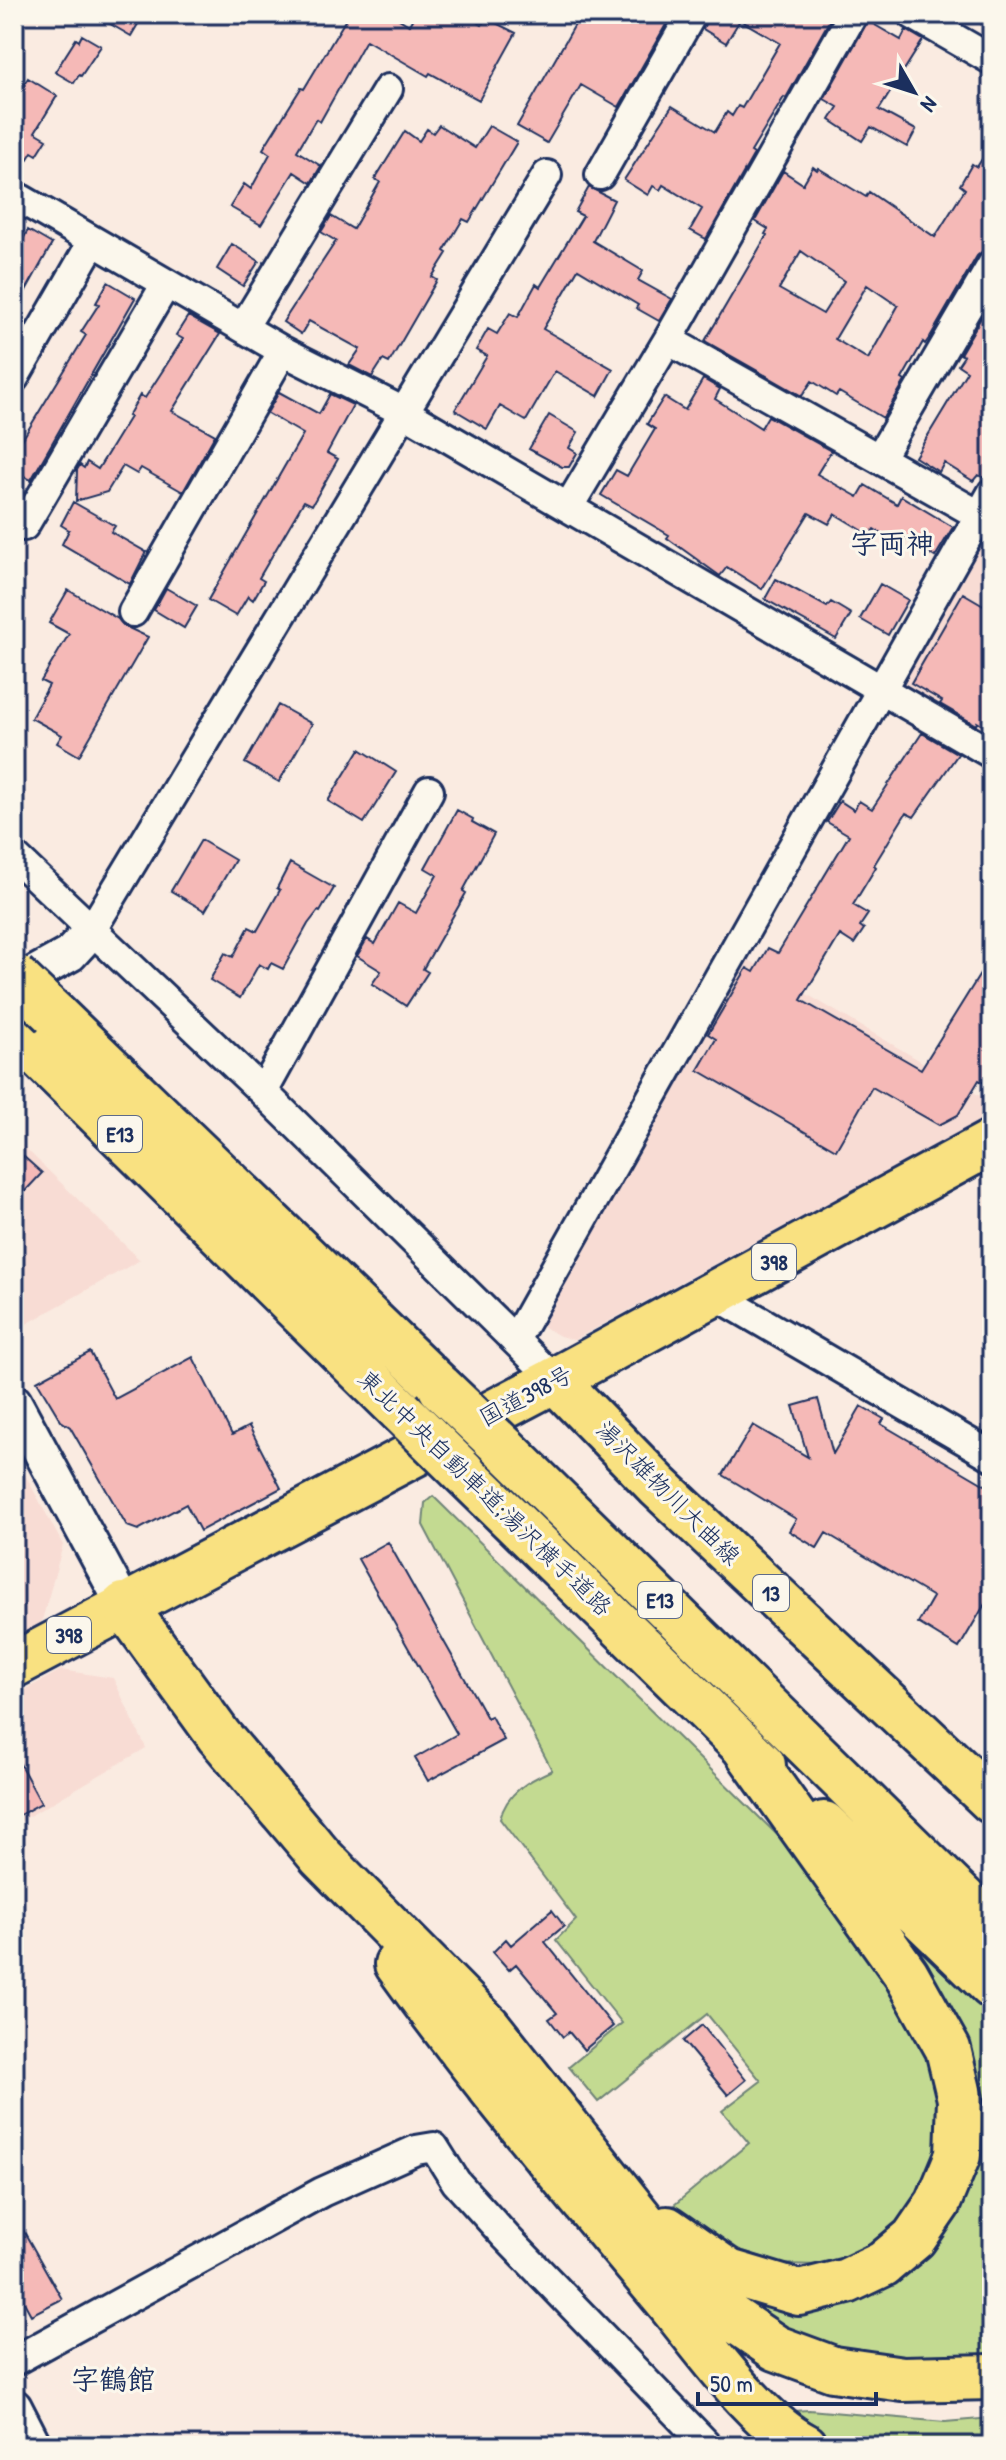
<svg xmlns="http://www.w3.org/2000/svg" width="1006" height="2460" viewBox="0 0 1006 2460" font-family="'Patrick Hand','Klee One',sans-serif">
	<rect width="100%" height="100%" fill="#faebe1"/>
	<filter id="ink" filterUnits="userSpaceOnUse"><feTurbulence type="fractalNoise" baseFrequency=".0125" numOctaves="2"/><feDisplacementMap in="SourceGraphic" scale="16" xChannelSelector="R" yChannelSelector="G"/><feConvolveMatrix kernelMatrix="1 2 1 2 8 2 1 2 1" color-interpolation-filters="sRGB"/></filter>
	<g filter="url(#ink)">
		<path fill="#f8dcd4" d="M992,515V746L891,688Z
			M747,959L992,1103V1114L574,1340L560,1336L536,1323Z
			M14,1137L140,1260L14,1331Z
			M14,1454L63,1545L41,1624L14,1639Z
			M61,1670L113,1678L146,1748L14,1825V1696Z"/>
		<path fill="#c3da91" stroke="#6f8478" stroke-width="2" d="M433,1496L822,1879L892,1972L934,2063L940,2141L918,2205L874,2248L845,2261L819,2265L783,2264L725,2245L697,2228L674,2205L749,2143L722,2111L761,2081L707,2014L598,2102L569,2067L622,2023L556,1940L576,1920L500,1819C507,1792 528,1781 552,1770L423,1525L425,1503Z
			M910,1931L992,2013V2354L984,2356L872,2360L749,2315L756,2298L795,2304L972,2177L903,1940Z
			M809,2410L945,2422L992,2418V2446H848L811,2435L775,2412Z"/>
		<path fill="#f5b9b7" stroke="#1b2f5e" stroke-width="2" fill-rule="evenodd" d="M93,14H144L131,36Z
			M349,14H391L409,25L415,14H461L482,25L486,18L516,33L479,100L430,73L428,76L366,40L320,122L316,119L297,151L321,166L311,183L294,172L261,225L230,207L244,184L251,189L270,154L263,149L301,88L304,89Z
			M581,14H672L619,107L581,85L547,143L517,126Z
			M709,14H833L786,98L784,97L751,152L754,154L706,239L690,230L702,209L663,185L660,190L653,186L648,195L624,180L672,106L715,132L727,112L732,116L738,106L742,108L780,43L740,20L726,43L703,29Z
			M868,21L901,40L906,30L923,40L879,110L916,130L907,147L871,127L862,141L830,120L838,107L824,99Z
			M82,35L101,46L81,76L79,75L74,83L55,72L76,39L79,41Z
			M28,78L57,96L35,132L47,139L37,155L32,152L16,178L14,101Z
			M439,125L475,148L489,126L517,142L469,222L463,219L444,251L447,253L432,277L437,280L389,363L383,360L372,377L349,365L360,349L309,321L301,334L283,322L336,241L321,232L331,216L353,229L380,182L375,179L405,131L419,141L427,129L433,133Z
			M992,143V248L984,250L977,256L930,337L925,344L923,342L902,379L905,381L883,418L839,392L836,396L812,381L802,396L705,341L767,235L765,234L768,229L755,221L783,171L803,184L813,167L817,170L818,168L866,197L869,192L935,237L965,189L960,185L972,164L977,167ZM801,251L844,281L823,314L779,289ZM867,285L898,306L868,359L835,339Z
			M589,187L614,200L593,241L643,271L638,280L672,299L659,321L636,308L638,305L578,269L543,329L613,369L598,396L555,371L526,421L500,406L487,429L455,410L487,356L476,350L488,329L497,334L510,313L518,317L536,284L540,287L583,216L575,212Z
			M28,230L52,244L14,312V256Z
			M232,244L259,261L243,286L217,269Z
			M108,282L135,298L31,480L14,470V453L86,335L81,332L99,304L96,303Z
			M992,299V467L985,478L978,475L973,481L944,463L939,472L915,457L967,371L958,365L964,356L960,354Z
			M188,316L220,334L172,411L215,435L183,492L141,468L137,474L123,466L107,492L76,501L77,470L80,465L84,468L87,462L98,469L130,417L128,416L140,395L145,398L183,339L176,335Z
			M703,379L720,389L715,399L761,428L768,416L831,451L817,474L858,497L865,485L897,504L901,496L953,527L935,557L903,537L899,544L874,529L870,535L835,514L829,524L809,513L762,589L727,567L720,576L667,538L669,535L601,495L616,470L627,476L655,429L647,424L664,397L685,410Z
			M279,392L319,414L330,394L353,405L327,453L338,459L312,505L304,501L259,578L264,581L253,600L248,596L236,616L208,600L303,434L267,413Z
			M549,415L578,432L569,448L577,453L569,467H562L529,449Z
			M73,502L115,526L111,532L146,552L130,584L62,544L69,530L61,525Z
			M776,579L827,607L831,602L851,614L836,639L765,599Z
			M880,584L908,600L888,635L860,619Z
			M166,588L197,606L184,628L154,610Z
			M68,590L118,619L124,626L148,637L79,756L57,743L62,735L31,718L49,685L41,681L69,634L49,623Z
			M963,593L992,610V731L977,722L976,725L940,704L942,701L911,683Z
			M278,705L312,724L279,782L245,763Z
			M922,733L958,754L914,817L906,813L874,865L876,867L853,905L868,914L860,926L864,929L854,944L840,935L801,1000L921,1069L992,955V1087L979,1080L958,1115L939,1125L872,1087L836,1150L698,1070L716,1039L708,1034L747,968L754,972L768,948L778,953L849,835L827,822L840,801L854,810L859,801L872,809Z
			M360,749L396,772L364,823L328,801Z
			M457,810L473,819L472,822L494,834L463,891L466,893L423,969L428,972L406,1006L372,984L381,971L357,956L367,939L375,944L398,903L416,913L437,875L425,868Z
			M201,840L235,860L205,911L171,891Z
			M290,863L334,888L320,912L318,911L308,924L283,969L271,963L268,969L259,964L240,998L210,980L225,953L233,957L249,927L257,931L280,890L277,888Z
			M14,1148L42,1173L14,1203Z
			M90,1352L115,1399L193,1357L232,1435L249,1426L281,1488L200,1531L186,1504L138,1530L127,1526L70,1427L61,1421L37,1381Z
			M818,1399L833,1454L861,1406L884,1419L881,1424L992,1489V1592L959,1648L918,1623L933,1597L826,1533L817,1548L789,1531L796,1519L723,1475L753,1425L808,1457L793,1406Z
			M388,1542L487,1718L491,1716L504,1740L428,1781L415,1758L457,1734L358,1559Z
			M14,1753L41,1803L14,1818Z
			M552,1910L564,1926L545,1942L613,2026L584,2050L569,2032L563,2037L549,2019L557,2013L516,1964L509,1970L493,1952L506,1939L511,1945Z
			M702,2025L746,2080L728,2095L683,2041Z
			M14,2214L62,2299L31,2315L14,2284Z"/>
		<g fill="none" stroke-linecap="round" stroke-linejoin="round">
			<g stroke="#1b2f5e" stroke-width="34">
				<path id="minor" d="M912,14L992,60
					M600,175L692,14
					M14,195L283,351L404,412L992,754
					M244,326L388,89
					M668,340L979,515
					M14,378L93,241
					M880,457L992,265
					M569,506L668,340L853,14
					M14,521L24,526L166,284
					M133,612L283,351
					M14,856L263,1092L555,1380
					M91,931L547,175
					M263,1092L429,791
					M714,1294L992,1456
					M515,1340L992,493
					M14,2361L322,2192L416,2150L434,2147L456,2182L506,2237L708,2446"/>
			</g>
			<g stroke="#1b2f5e" stroke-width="40">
				<path id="tertiary" d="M14,985L70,954L91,931
					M14,1402L124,1605
					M14,2407L34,2446"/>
			</g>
			<g stroke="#1b2f5e" stroke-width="50">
				<path id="primary" d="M555,1380L658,1486L992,1801"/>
			</g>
			<g stroke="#1b2f5e" stroke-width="50">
				<path id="trunk" d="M14,1665L555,1380L992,1142"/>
			</g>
			<g stroke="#1b2f5e" stroke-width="50">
				<path id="motorway" d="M54,1014L441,1388
					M14,1031L401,1411
					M504,1448L992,1927
					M463,1472L763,1765
					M124,1605L219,1736L321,1857L488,2026L704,2299L776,2348L833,2369L903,2379L992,2377
					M824,1824L992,1986
					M397,1964C482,2083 577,2194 671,2306C707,2350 756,2420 805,2446
					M667,2229L729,2272L799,2293L847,2281L883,2264L914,2238L938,2203L958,2155L960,2099L948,2049L906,1974L742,1744"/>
			</g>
			<use href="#minor" stroke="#fbf7ec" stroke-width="28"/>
			<use href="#tertiary" stroke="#fbf7ec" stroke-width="34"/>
			<use href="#primary" stroke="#f9e181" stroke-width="44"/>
			<use href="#trunk" stroke="#f9e181" stroke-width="44"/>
			<use href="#motorway" stroke="#f9e181" stroke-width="44"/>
			<g stroke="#1b2f5e" stroke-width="50" stroke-linecap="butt">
				<path id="motorway-bridge" d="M14,976L54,1014
					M441,1388L504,1448
					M401,1411L463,1472"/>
			</g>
			<use href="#motorway-bridge" stroke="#f9e181" stroke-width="44"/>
		</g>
	</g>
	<g text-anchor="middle" stroke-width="6" stroke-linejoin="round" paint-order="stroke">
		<g fill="#fbf7ec" stroke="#5e6b89" stroke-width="2">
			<rect x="98" y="1116" width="44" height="36" rx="6"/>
			<rect x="752" y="1244" width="44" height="36" rx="6"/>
			<rect x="753" y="1575" width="36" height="36" rx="6"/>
			<rect x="638" y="1582" width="44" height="36" rx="6"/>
			<rect x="47" y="1617" width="44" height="36" rx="6"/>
		</g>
		<g font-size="22" font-weight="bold" fill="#1b2f5e">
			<text x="120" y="1142">E13</text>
			<text x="774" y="1270">398</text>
			<text x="771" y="1601">13</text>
			<text x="660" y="1608">E13</text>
			<text x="69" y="1643">398</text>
		</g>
		<g font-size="24" fill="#1b2f5e" stroke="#fbf7ec">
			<text transform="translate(526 1396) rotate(-28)" y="8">国道398号</text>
			<text transform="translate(485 1493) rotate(44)" y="8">東北中央自動車道;湯沢横手道路</text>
			<text transform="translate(668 1493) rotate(45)" y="8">湯沢雄物川大曲線</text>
		</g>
		<g font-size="28" font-weight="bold" fill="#1b2f5e" stroke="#fbf7ec">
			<text x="892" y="553">字両神</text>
			<text x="113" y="2389">字鶴館</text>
		</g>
	</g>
	<rect width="1006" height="2460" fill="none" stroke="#fbf7ec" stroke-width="48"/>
	<rect x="24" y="24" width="958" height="2412" fill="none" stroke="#1b2f5e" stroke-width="3" filter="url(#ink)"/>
	<g transform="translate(914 92) rotate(129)" stroke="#fbf7ec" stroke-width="6" paint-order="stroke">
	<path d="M0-6L14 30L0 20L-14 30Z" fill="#1b2f5e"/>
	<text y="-12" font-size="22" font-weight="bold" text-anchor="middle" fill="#1b2f5e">N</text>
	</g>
	<path d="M698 2392v12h178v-12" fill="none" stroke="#1b2f5e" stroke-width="4"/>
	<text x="710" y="2392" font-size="24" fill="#1b2f5e" stroke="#fbf7ec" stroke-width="6" paint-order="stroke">50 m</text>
</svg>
